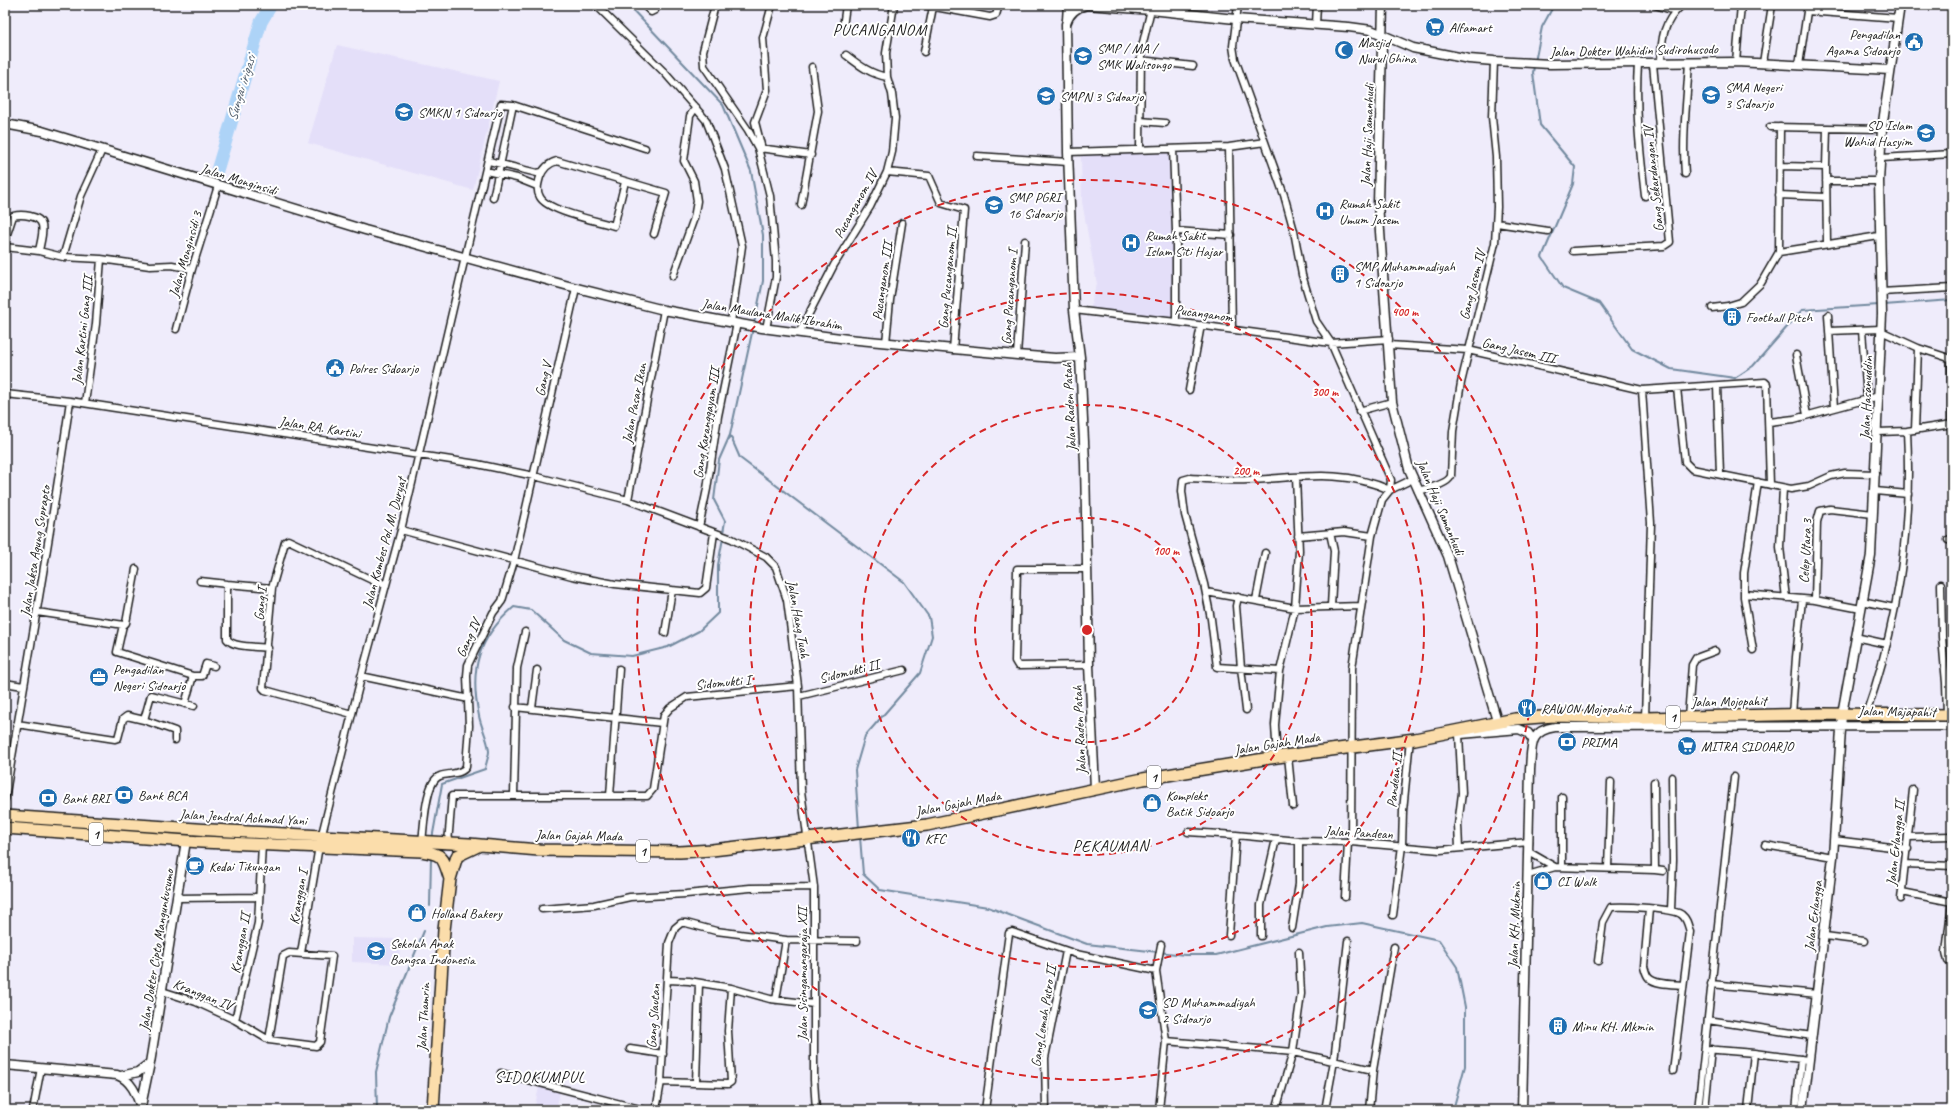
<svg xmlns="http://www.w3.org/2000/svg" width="1957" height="1115" viewBox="0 0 1957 1115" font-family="Caveat,sans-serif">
	<rect width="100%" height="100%" fill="#efecfb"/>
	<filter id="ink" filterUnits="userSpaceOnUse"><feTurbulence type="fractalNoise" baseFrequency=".025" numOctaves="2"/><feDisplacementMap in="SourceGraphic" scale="8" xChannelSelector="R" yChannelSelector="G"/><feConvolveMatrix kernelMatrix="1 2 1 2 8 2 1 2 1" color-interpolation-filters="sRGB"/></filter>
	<g filter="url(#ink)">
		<path fill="#e4dff9" d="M337,45L499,81L473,190L308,143Z
			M1171,152L1175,320L1091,309L1093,294L1097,284L1082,202L1081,155Z
			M352,938L400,939L399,964L352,962Z
			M539,1087L560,1092L556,1110H534Z"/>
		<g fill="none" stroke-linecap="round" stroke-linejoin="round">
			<path stroke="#738a9f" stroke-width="2" d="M628,5L723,105L751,171L763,235V281L754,324
				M1535,62L1542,27L1554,5
				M1534,66L1533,73L1540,125L1575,167L1573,184L1542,257L1563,288L1599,303L1632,349L1671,369L1735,378L1753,366L1802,310L1879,305
				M1884,305L1952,300
				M753,328L730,435L740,458L904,582L929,617L932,636L920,673L865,736L855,770L859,829
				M723,533L725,521L714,500L719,460L730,435
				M860,837L863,874L880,890L988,907L1087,944L1185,955H1216L1327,927L1362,923L1439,940L1457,967L1465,1007V1066L1453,1110
				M432,839L442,784L485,769C486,763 489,756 489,751C488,739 481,727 479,716C469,669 478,638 514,607L531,610L564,640L591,653L632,656L668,647L699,631L718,613V565L723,538
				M430,906L431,857
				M377,1110L376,1072L389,1017L424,931"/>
			<path stroke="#add3f7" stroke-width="13" d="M216,174L261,22L271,5"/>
			<g stroke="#1c1c1c" stroke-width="9">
				<path id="street" d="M596,5L664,72L706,120L725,169L742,246L731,322
					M644,5L651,12L655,10L657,5
					M715,5L703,51L704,66L748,130L758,148L770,196L776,261V277L766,329
					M924,5L990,17L996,15L999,5
					M1238,5L1233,46L1235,59L1284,195L1294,231L1302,275L1316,321L1331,343L1391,480L1390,490L1382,500L1372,536L1352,668L1351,842
					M1655,5L1675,11
					M1807,11L1898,18
					M1066,20L1067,5
					M1316,24L1317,5
					M843,27L846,5
					M924,52L933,7
					M846,55C859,65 870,74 887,77
					M1140,60L1193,66
					M1736,62L1741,5
					M1661,63C1661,39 1663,22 1682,5
					M1763,63L1772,5
					M1638,64C1635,108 1640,152 1645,196
					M1799,65L1808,5
					M1140,121L1165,123
					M1770,127L1882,129
					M1229,147L1232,329
					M759,148L811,155
					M762,149L755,122L767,90L763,38L772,5
					M1140,149L1141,51L1152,5
					M1173,149L1176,231V322
					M1068,152L1229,147L1265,142
					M977,156L1068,162
					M1881,158L1952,154
					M489,161L537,173L542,172
					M1780,166L1826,167
					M486,171L517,178L537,186
					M887,172L929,176L941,203L964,210L953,350
					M1685,174C1682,137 1687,99 1689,62
					M1826,181H1879
					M625,182L614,226C598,221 547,211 540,197C536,190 538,184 540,177C543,169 549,163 557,161L666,193L654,234
					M1779,195L1826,197
					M493,198L513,105
					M801,205L818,111L812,67
					M1497,223L1548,231
					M1176,231L1231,235
					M5,240L13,216C21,214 40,215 42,225C44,232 40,244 39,251
					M1827,244L1826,167L1827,128
					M5,247L39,251L63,257L101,259L150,266L172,265L192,269
					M1573,251L1664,246L1670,242L1653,64
					M1779,252L1879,236
					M63,257L81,196L102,150
					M673,276L694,218L697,201L694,181L684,161L690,116L696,107
					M1881,292L1952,288
					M1712,308L1728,306L1741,302L1761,283L1779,252L1780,127
					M1074,310L1176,322L1331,343L1389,339
					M1828,315L1834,408
					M176,329L192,269L218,186
					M1862,330L1867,399
					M1829,331L1881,329
					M1881,331L1918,348L1952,359
					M799,333L834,265L870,207L887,172L892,152L895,118L892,94L887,77L886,53L894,5
					M886,343L890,300L902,223
					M1389,345L1468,350L1642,390L1765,382L1767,384L1770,485
					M1017,355L1025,241
					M1796,355L1807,415
					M1951,359L1952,435
					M1717,386L1720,474
					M1677,388L1685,462L1692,469L1791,489L1809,486L1831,476L1845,473L1876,474
					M1189,390L1201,325
					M1642,390L1651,523L1645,718
					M5,394L70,401L477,464L534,476L628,500L732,539L766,557L776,567L787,600L798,686L801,791L814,887V1080L816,1110
					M85,403L96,324L101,259
					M1359,411L1392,402
					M1769,422L1794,419L1879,396
					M1915,430L1918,348
					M1878,432L1907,431L1952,424
					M1783,488L1780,547L1786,598
					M1390,490L1413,479
					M1418,491C1428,488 1447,485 1451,476L1453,431L1461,383L1495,243L1497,207L1496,157L1492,117L1494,61
					M1875,491L1908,494
					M628,500L664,310
					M699,527L707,489L718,416L737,323
					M401,530L572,576L615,584L700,593L706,588L714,533
					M1330,533L1334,551L1331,606
					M1298,536L1344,532L1372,536
					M1948,540L1952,538
					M1086,569H1017L1015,661L1018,666L1089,665
					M200,581L227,584
					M1941,584L1942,637L1946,683L1947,715
					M1206,592L1295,608L1361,606
					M1744,594L1815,600L1861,609
					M1238,597L1236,606L1241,668L1246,710
					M1256,600L1265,553
					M1815,600L1817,522L1820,511L1830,509L1873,514
					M1862,601L1895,608
					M37,612L124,625L126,623L136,569
					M123,625L117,652L193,676H202L206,664L214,666
					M665,633L672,590
					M1855,637L1887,644
					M268,648C256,646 234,648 227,639V584L272,588
					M1753,650L1744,597V573L1758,482
					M1280,671L1217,667L1211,619L1204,584L1185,515L1182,491L1183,480L1190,478C1210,479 1229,481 1248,480C1299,478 1341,468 1390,490
					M361,676L469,699
					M5,683L23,686
					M799,696L904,670
					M185,704L193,676
					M515,707L662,723
					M532,708L537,670
					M352,714L265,690L263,688L272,588L285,542L288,540L376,582L386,584
					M1866,714C1898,623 1912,527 1907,431
					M1792,715L1796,657L1802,600
					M1688,717L1692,665L1696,658L1715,651
					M144,720L151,695L194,706
					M17,724L115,739L118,738L123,719L127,716L144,720L175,731V740
					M1288,756L1293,806
					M1277,757L1275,725L1280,671L1295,608L1299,551L1296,477
					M514,795L517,668L525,632
					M610,796L619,669
					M1562,797V867
					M5,799C27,666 51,534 70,401
					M1188,832L1236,835L1299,841L1351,842L1440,850L1529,842
					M1909,837L1952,836
					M1834,840L1908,849
					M422,842C424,828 425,781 440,776C448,773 461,775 466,767L469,726L467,676L468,665L493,613L502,601L514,561L576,288
					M448,843L452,796H647L653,789L664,715L670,708L687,697L798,686
					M1765,845L1833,857
					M1459,848L1458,825L1462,793L1459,734
					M1529,852L1555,867
					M1906,864L1952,866
					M1608,868L1611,782
					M1655,870L1663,871
					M1528,875L1555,867L1655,870L1654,782
					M1902,892L1952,902
					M1345,897L1348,842
					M178,898L259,897
					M1901,899L1913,790
					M1952,902L1946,952L1948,961L1952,963
					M542,909L594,905L630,897L686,894L750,888L814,887
					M1649,909L1644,966C1645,970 1646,975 1649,978C1656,985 1674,984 1683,985
					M1671,910L1673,860L1672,777
					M1393,915L1402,846L1403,811L1410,739
					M1292,928L1299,884V841
					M1229,935L1236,835
					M1261,936V905L1276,839
					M1825,936L1864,941
					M301,953L319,846L364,666L401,530L501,104L513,105L645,148
					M1598,961L1603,922L1611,907C1622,906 1675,908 1682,915C1687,919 1688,925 1690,932L1673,1071
					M668,980L689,981L731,988L770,999L814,1004
					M1711,984L1817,994
					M162,991L196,1002L235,1020L269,1040L316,1046L320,1042L332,956L289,953L283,956L269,1040
					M776,1000L786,940
					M235,1020L258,923L262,844
					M1708,1020L1812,1036
					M1166,1041L1293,1052L1373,1070
					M630,1049L663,1054
					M1705,1049L1754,1053L1748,1110
					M1754,1053L1808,1060
					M501,1073L644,1110
					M661,1082L728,1084L731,1082L728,1031L731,988
					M696,1083L699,983
					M33,1110L41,1068
					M656,1110L661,1082L669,943L675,928L681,923H686L716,931L786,940L857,941
					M985,1110L1009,933L1012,932L1076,954L1156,971
					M1046,1110L1045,1058L1066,951
					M1159,1110L1166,1041L1156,971L1161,945
					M1276,1110L1293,1052L1301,994L1299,952
					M1325,1110L1334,1061L1348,941
					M1369,1110L1373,1070L1394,947
					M1698,1110L1734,777
					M1705,1110L1711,1049
					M1796,1110L1801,1059"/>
			</g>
			<g stroke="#1c1c1c" stroke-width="11">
				<path id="secondary" d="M1383,5L1378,203L1392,402L1409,469L1448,556L1497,721
					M5,124L42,131L365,230L565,285L664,310L762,328L848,339L1017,355L1055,358L1080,357
					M1461,734L1519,729L1528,733L1533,740
					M1095,788L1089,665L1085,463L1080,357L1074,310L1068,152L1066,24C1069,13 1076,7 1087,5L1151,10L1235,19L1349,27L1371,30L1413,48L1469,59L1494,61L1550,64L1736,62L1890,70
					M5,1065L117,1075C132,1080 137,1096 142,1110
					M121,1076L138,1072L150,1063L186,841
					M141,1106L150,1063
					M1522,1110L1530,770C1532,747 1528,731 1555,727L1952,726
					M1803,1110L1833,857L1842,714L1871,555L1882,314L1879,181L1882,129L1900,5"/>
			</g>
			<g stroke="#1c1c1c" stroke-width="14">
				<path id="highway" d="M5,816L211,830L469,844L539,850L680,852L712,850L927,825L1143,779L1277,757L1415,739L1515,719L1554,716L1645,718L1823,714L1952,715
					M5,828L201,842L421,851C444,854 443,858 450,879
					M433,1110L444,930L450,879L457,856L478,846"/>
			</g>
			<use href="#street" stroke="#fff" stroke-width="6"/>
			<use href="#secondary" stroke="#fff" stroke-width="8"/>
			<use href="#highway" stroke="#fbddab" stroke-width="11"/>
		</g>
	</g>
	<g fill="none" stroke="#d62828" stroke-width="2" stroke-dasharray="7 5">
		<circle cx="1087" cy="630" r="112"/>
		<circle cx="1087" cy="630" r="225"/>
		<circle cx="1087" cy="630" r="337"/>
		<circle cx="1087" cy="630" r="450"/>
	</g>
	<defs>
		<g id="supermarket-disc" transform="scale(1)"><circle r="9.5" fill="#1f6fb2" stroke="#fff"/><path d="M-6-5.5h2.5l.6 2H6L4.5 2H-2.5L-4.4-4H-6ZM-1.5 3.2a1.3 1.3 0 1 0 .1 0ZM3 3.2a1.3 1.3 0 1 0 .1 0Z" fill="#fff"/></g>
		<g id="civic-disc" transform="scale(1)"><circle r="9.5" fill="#1f6fb2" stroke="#fff"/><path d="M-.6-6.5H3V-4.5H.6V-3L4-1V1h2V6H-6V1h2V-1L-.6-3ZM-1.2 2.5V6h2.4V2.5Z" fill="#fff"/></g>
		<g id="mosque-disc" transform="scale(1)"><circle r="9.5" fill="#1f6fb2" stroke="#fff"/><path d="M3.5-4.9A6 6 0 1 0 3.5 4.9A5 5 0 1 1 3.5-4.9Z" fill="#fff"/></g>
		<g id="school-disc" transform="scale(1)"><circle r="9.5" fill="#1f6fb2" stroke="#fff"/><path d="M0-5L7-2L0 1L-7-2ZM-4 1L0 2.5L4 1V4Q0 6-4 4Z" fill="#fff"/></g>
		<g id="hospital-disc" transform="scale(1)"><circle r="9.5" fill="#1f6fb2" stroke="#fff"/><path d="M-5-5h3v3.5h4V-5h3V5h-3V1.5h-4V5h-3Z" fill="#fff"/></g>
		<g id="building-disc" transform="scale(1)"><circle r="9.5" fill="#1f6fb2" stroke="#fff"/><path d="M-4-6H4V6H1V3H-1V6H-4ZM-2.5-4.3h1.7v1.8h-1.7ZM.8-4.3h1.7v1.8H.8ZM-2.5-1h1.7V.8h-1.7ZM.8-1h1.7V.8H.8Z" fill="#fff"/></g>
		<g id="office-disc" transform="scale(1)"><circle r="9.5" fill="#1f6fb2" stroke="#fff"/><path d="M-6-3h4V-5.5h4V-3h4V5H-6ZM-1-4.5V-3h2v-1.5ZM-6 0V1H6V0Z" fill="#fff"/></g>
		<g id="restaurant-disc" transform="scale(1)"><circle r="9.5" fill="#1f6fb2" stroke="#fff"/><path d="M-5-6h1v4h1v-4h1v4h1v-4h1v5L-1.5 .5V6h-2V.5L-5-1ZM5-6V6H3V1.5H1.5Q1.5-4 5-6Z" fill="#fff"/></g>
		<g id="bank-disc" transform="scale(1)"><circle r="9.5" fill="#1f6fb2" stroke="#fff"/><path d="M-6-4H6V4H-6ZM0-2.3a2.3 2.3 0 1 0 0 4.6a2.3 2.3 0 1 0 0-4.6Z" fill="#fff"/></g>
		<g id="shop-disc" transform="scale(1)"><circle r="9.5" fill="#1f6fb2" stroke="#fff"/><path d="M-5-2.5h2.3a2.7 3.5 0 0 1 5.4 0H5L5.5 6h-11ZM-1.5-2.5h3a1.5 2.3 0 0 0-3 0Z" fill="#fff"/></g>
		<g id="cafe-disc" transform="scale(1)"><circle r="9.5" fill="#1f6fb2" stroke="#fff"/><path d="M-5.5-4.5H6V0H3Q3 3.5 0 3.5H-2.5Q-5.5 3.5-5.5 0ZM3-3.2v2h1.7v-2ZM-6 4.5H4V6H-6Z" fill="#fff"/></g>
	</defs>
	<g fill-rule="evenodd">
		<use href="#supermarket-disc" x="1435" y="27"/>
		<use href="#civic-disc" x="1914" y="42"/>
		<use href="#mosque-disc" x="1344" y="50"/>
		<use href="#school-disc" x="1083" y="56"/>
		<use href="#school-disc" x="1711" y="95"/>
		<use href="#school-disc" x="1046" y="96"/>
		<use href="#school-disc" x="404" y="112"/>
		<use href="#school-disc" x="1926" y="133"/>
		<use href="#school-disc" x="994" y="205"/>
		<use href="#hospital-disc" x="1325" y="211"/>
		<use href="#hospital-disc" x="1131" y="243"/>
		<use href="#building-disc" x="1340" y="274"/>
		<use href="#building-disc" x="1732" y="317"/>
		<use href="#civic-disc" x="335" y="368"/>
		<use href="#office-disc" x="99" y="677"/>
		<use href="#restaurant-disc" x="1527" y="708"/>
		<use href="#bank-disc" x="1567" y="742"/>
		<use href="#supermarket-disc" x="1687" y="746"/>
		<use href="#bank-disc" x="124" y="795"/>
		<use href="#bank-disc" x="48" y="798"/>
		<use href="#shop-disc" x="1152" y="803"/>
		<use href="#restaurant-disc" x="911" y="838"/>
		<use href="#cafe-disc" x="195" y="866"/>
		<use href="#shop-disc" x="1543" y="881"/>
		<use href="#shop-disc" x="417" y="913"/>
		<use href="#school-disc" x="376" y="951"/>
		<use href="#school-disc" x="1148" y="1010"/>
		<use href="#building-disc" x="1558" y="1026"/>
	</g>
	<g text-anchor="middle" stroke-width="4" stroke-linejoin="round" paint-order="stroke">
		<g fill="#fff" stroke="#606060" stroke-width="1">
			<rect x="1666" y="706" width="14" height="22" rx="3"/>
			<rect x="1147" y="766" width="14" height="22" rx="3"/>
			<rect x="89" y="823" width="14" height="22" rx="3"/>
			<rect x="636" y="840" width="14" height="22" rx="3"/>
		</g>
		<g font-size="13" font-weight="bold" fill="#1c1c1c">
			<text x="1673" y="722">1</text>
			<text x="1154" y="782">1</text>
			<text x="96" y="839">1</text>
			<text x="643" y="856">1</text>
		</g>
		<g font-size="14" fill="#1c1c1c" stroke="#fff" text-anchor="start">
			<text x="1449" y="32">Alfamart</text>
			<text x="1900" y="39" text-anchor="end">Pengadilan<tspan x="1900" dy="16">Agama Sidoarjo</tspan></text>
			<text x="1358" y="47">Masjid<tspan x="1358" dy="16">Nurul Ghina</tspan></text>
			<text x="1097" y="53">SMP / MA /<tspan x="1097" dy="16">SMK Walisongo</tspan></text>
			<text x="1725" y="92">SMA Negeri<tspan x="1725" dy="16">3 Sidoarjo</tspan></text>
			<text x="1060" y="101">SMPN 3 Sidoarjo</text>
			<text x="418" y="117">SMKN 1 Sidoarjo</text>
			<text x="1912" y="130" text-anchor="end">SD Islam<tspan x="1912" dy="16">Wahid Hasyim</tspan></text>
			<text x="1008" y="202">SMP PGRI<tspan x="1008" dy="16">16 Sidoarjo</tspan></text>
			<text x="1339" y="208">Rumah Sakit<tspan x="1339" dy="16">Umum Jasem</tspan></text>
			<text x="1145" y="240">Rumah Sakit<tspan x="1145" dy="16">Islam Siti Hajar</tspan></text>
			<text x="1354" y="271">SMP Muhammadiyah<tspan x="1354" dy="16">1 Sidoarjo</tspan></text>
			<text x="1746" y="322">Football Pitch</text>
			<text x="349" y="373">Polres Sidoarjo</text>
			<text x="113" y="674">Pengadilan<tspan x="113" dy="16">Negeri Sidoarjo</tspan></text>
			<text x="1541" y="713">RAWON Mojopahit</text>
			<text x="1581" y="747">PRIMA</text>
			<text x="1701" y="751">MITRA SIDOARJO</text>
			<text x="138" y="800">Bank BCA</text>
			<text x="1166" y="800">Kompleks<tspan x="1166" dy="16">Batik Sidoarjo</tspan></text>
			<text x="62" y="803">Bank BRI</text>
			<text x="925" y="843">KFC</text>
			<text x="209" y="871">Kedai Tikungan</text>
			<text x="1557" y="886">CI Walk</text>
			<text x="431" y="918">Holland Bakery</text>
			<text x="390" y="948">Sekolah Anak<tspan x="390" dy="16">Bangsa Indonesia</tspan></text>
			<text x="1162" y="1007">SD Muhammadiyah<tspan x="1162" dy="16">2 Sidoarjo</tspan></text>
			<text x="1572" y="1031">Minu KH. Mkmin</text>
		</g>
		<g font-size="14" fill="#1c1c1c" stroke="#fff">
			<text transform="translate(1634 50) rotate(-1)" y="5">Jalan Dokter Wahidin Sudirohusodo</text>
			<text transform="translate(1367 135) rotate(-88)" y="5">Jalan Haji Samanhudi</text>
			<text transform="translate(239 179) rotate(17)" y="5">Jalan Monginsidi</text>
			<text transform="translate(1653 179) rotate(-96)" y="5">Gang Sekardangan IV</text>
			<text transform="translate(855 204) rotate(-61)" y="5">Pucanganom IV</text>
			<text transform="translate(185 254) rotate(-74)" y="5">Jalan Monginsidi 3</text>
			<text transform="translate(947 278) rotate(-85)" y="5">Gang Pucanganom II</text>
			<text transform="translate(882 281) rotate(-82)" y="5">Pucanganom III</text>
			<text transform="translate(1472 285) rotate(-76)" y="5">Gang Jasem IV</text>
			<text transform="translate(1009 297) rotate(-86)" y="5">Gang Pucanganom I</text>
			<text transform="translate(1204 313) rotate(8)" y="5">Pucanganom</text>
			<text transform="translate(772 314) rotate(9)" y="5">Jalan Maulana Malik Ibrahim</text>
			<text transform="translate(82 330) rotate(-84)" y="5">Jalan Kartini Gang III</text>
			<text transform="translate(1519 350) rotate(13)" y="5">Gang Jasem III</text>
			<text transform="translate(543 379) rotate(-77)" y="5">Gang V</text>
			<text transform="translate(1866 398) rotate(-88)" y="5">Jalan Hasanuddin</text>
			<text transform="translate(634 403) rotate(-79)" y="5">Jalan Pasar Ikan</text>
			<text transform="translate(1069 407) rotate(-93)" y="5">Jalan Raden Patah</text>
			<text transform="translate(706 423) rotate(-81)" y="5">Gang Karanggayam III</text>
			<text transform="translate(320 427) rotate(9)" y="5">Jalan RA. Kartini</text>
			<text transform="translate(1441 507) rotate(67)" y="5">Jalan Haji Samanhudi</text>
			<text transform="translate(384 543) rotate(-75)" y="5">Jalan Kombes Pol. M. Duryat</text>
			<text transform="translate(35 551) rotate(-81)" y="5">Jalan Jaksa Agung Suprapto</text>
			<text transform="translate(1805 551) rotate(-87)" y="5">Celep Utara 3</text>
			<text transform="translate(260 604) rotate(-84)" y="5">Gang I</text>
			<text transform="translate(799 619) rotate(80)" y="5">Jalan Hang Tuah</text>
			<text transform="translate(468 638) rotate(-65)" y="5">Gang IV</text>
			<text transform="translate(849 671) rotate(-14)" y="5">Sidomukti II</text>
			<text transform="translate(723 682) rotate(-6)" y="5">Sidomukti I</text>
			<text transform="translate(1729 701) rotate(-1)" y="5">Jalan Mojopahit</text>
			<text transform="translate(1897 711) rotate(1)" y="5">Jalan Majapahit</text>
			<text transform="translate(1079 730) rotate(-93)" y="5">Jalan Raden Patah</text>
			<text transform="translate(1277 743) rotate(-9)" y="5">Jalan Gajah Mada</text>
			<text transform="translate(1394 780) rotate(-84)" y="5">Pandean II</text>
			<text transform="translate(958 803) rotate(-11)" y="5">Jalan Gajah Mada</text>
			<text transform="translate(243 817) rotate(3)" y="5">Jalan Jendral Achmad Yani</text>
			<text transform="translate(1359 832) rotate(3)" y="5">Jalan Pandean</text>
			<text transform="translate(579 835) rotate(1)" y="5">Jalan Gajah Mada</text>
			<text transform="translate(1895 843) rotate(-84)" y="5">Jalan Erlangga II</text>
			<text transform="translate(298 897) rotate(-80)" y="5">Kranggan I</text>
			<text transform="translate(1813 916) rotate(-83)" y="5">Jalan Erlangga</text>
			<text transform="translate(1514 925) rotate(-88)" y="5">Jalan KH. Mukmin</text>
			<text transform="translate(240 943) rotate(-80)" y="5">Kranggan II</text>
			<text transform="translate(156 950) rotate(-81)" y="5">Jalan Dokter Cipto Mangunkusumo</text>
			<text transform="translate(802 974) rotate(-90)" y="5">Jalan Sisingamangaraja XII</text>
			<text transform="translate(203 994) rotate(22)" y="5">Kranggan IV</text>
			<text transform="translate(653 1016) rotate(-86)" y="5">Gang Slautan</text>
			<text transform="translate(1043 1016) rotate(-81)" y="5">Gang Lemah Putro II</text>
			<text transform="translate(423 1017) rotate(-87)" y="5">Jalan Thamrin</text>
		</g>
		<g font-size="15" font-style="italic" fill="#4f5c69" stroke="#fff">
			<text transform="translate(241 88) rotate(-73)" y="5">Sungai irigasi</text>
		</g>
		<g font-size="16" letter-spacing="1" fill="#1c1c1c" stroke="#fff">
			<text x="880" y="35">PUCANGANOM</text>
			<text x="1111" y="851">PEKAUMAN</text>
			<text x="540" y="1082">SIDOKUMPUL</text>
		</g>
	</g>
	<circle cx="1087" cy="630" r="6" fill="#d62828" stroke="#fff" stroke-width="2"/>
	<g font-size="12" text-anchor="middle" font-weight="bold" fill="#d62828" stroke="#fff" stroke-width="4" stroke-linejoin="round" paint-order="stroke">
		<text x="1405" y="316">400 m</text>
		<text x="1325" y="396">300 m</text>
		<text x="1246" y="475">200 m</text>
		<text x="1166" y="555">100 m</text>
	</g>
	<rect width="1957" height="1115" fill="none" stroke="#fff" stroke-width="20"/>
	<rect x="10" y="10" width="1937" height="1095" fill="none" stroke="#1c1c1c" stroke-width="1.5" filter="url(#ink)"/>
</svg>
